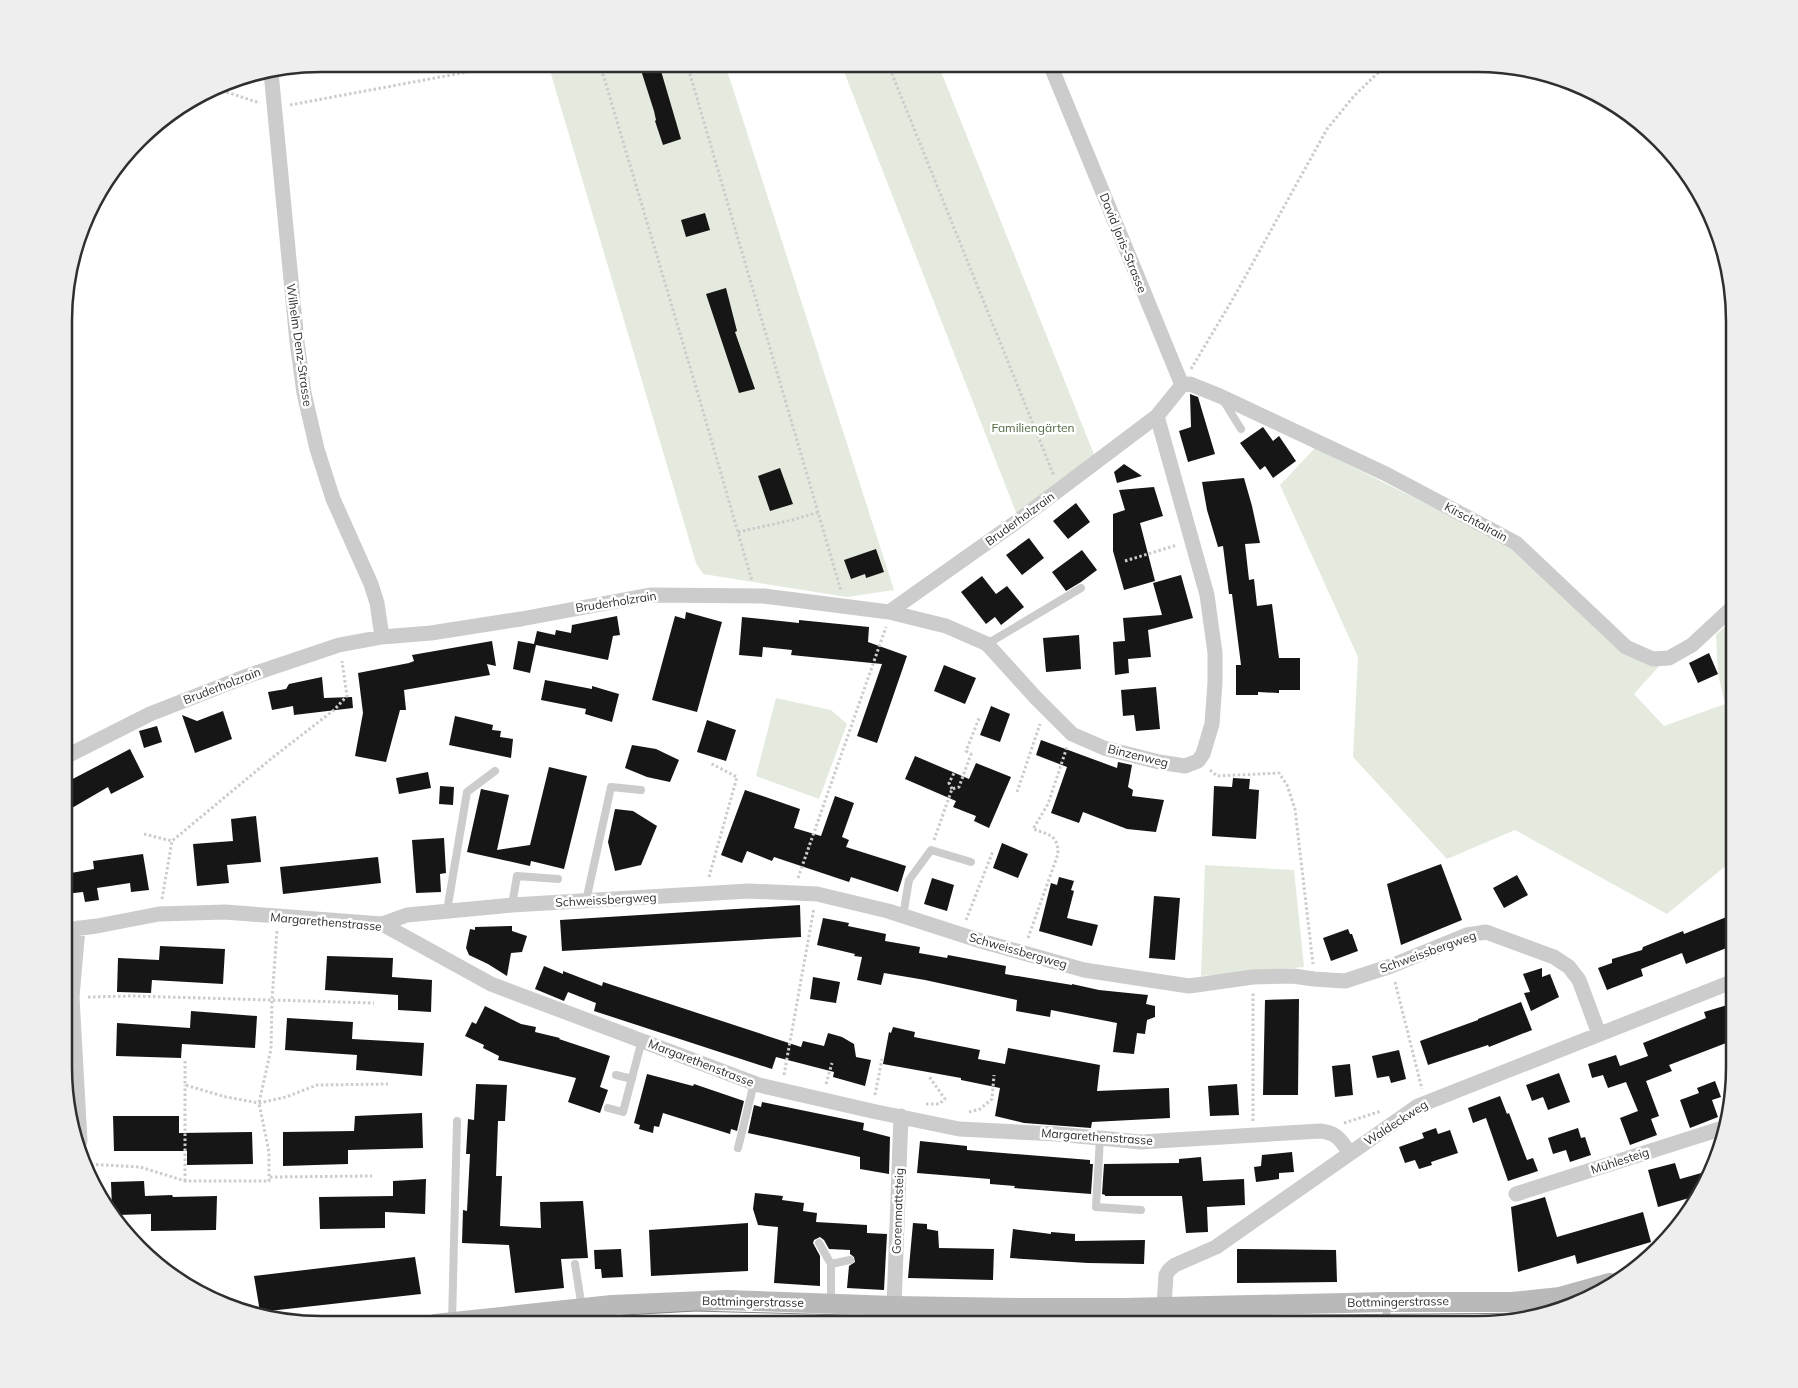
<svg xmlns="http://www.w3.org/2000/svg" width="1798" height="1388" viewBox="0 0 1798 1388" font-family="Mulish,sans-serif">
	<rect width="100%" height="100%" fill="#fff"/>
	<path fill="#e4ebde" d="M548,64H725L894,590L847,597L703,574L696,563Z
		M841,64H938L1097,462L1019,520Z
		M1315,448L1518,550L1630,654L1660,665L1634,694L1664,726L1725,704L1718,674L1716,635L1734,618V859L1667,914L1515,830L1447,859L1353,757L1358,657L1280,485Z
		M776,698L831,710L847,724L819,799L756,776Z
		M1205,865L1294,870L1304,967L1201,976Z"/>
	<path fill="#161616" d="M639,64H659L681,139L663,145L655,121L656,120L654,111Z
		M705,213L710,230L686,237L681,220Z
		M726,288L737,331L735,332L755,389L739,393L706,294Z
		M1190,394L1198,397L1215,454L1188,462L1179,431L1191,427Z
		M1263,427L1273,441L1279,436L1296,461L1273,478L1265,466L1260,470L1240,443Z
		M1124,464L1142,476L1117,483L1114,472Z
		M780,468L793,504L770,511L758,476Z
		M1244,478L1252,506L1260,543L1245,544L1249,580L1254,579L1257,606L1272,604L1279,658H1300V690H1279V693L1258,692V695H1236V665H1241L1232,594H1229L1223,546L1218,547L1207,510L1202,482Z
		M1154,487L1163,516L1140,523L1155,581L1124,590L1113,551V514L1125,510L1119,490Z
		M1076,503L1090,522L1068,539L1053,521Z
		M1029,538L1044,558L1022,575L1006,555Z
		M876,549L884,572L866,578L865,574L851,579L844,560Z
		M1082,550L1097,570L1081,582L1066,591L1052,572Z
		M1181,575L1193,618L1148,630L1151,657L1128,659L1129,673L1115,675L1113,642L1125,641L1123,618L1162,615L1153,583Z
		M982,576L996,594L1007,586L1024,607L1001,625L995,617L986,624L961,592Z
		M686,612L722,622L697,712L652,700L675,616L685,619Z
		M617,616L620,635L613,636L608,660L536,645L530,673L513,669L518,641L534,644L537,631L555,635L556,630L571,633L572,625Z
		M742,617L799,623V620L869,627L868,642L907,656L877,743L857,736L882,664L791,655L792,650L763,647L762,657L739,655Z
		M1079,635L1081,669L1046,672L1043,638Z
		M492,641L496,666L487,664L490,675L404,690L406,710H400L386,762L355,756L363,713L358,673L409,663L414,661L412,655Z
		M1709,653L1718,674L1698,683L1689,663Z
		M944,665L976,678L965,704L934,691Z
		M322,677L324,698L352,697L353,708L294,715L293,706L272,710L268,692L286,689L289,684Z
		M545,680L592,689V686L619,694L612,722L585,714L586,709L541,700Z
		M1156,687L1160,729L1136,731L1134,715L1123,716L1121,690Z
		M991,706L1010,714L1000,742L980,735Z
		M223,711L232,739L195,753L182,715L197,721Z
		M455,716L493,725L492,730L501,731L500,737L513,739L511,758L449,745Z
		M707,720L736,730L726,761L697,752Z
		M157,726L162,742L144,748L139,731Z
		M1041,740L1117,768L1118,762L1132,765L1128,787L1133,790L1132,796L1164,800L1156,832L1127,829L1083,812L1079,823L1051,813L1067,767L1036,755Z
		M632,745L656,749L679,760L670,782L647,777L625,768Z
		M130,749L144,777L111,794L108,787L65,812V783Z
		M915,756L969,779L976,763L1011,777L989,828L974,821L976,816L953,807L956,801L905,779Z
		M549,767L587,776L564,869L531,861L530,866L467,852L481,789L509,795L497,850L530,845Z
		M428,772L431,788L399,794L396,778Z
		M1233,778L1250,779L1249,789L1259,790L1256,839L1212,836L1214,786L1232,787Z
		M440,786L454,787L453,805L439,804Z
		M745,790L800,809L794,828L821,836L835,796L854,803L842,837L849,840L846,847L906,866L898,892L851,877L849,882L774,857L772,861L747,851L742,863L721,855Z
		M615,809L633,811L657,826L641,865L615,871L608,842Z
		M256,816L261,862L227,865L229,883L197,886L193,844L233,841L231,819Z
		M444,838L446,873L440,874L441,892L416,893L412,840Z
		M1002,843L1028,854L1018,878L993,868Z
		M143,854L149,890L131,892L130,883L97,888L99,900L85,902L83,892L65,894V874L94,869L93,861Z
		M378,857L381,883L283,894L280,867Z
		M1441,864L1462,920L1401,945L1387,884Z
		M1517,875L1528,895L1504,908L1493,888Z
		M1059,877L1074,881L1071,890L1074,891L1067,918L1098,925L1092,946L1039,931L1051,883L1057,885Z
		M932,878L954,885L947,911L924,904Z
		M1154,896L1180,898L1175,960L1149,958Z
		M800,905L801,937L562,951L560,920Z
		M1734,914V945L1686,964L1682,953L1641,969L1643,976L1607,990L1598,968L1612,963V959L1642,950L1643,947L1683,931L1684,934Z
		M823,918L849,923L848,926L886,934L885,941L920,947L919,953L947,958L948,955L1006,966L1005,974L1072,985V984L1099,990L1148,995L1146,1004L1155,1006V1017L1147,1020L1145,1034L1137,1033L1134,1054L1113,1052L1117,1023L1051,1010L1050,1017L1016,1011L1017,1000L925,980L884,973L881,985L857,980L862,957L854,956L855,954L817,945Z
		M512,926V931L527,936L522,952L511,953L507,976L488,964L469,955L466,948L470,929L475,930V927Z
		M1348,929L1350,934H1352L1358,951L1331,961L1323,938Z
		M160,946L225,949L223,984L152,980L151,993L117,992L118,958L159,960Z
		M327,956L393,958L392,977L432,980L431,1012L398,1010V995L325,990Z
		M544,966L563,974V971L602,986L603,982L801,1047L803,1041L824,1046L828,1033L842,1037L854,1044L856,1057L871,1060L865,1086L833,1077L834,1072L776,1057L772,1069L594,1011L596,1003L568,992L564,1001L535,989Z
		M1542,968V977L1550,974L1559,997L1531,1011L1524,993L1530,992L1523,974Z
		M813,977L840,982L836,1003L810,999Z
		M1299,999L1298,1095H1263L1265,1000Z
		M1521,1002L1532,1030L1489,1047L1488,1045L1428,1065L1420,1041L1478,1020V1019Z
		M1734,1003V1040L1669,1065L1672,1071L1646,1081L1659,1116L1651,1119L1657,1135L1630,1145L1620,1118L1638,1111L1626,1082L1608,1088L1603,1075L1592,1078L1588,1064L1616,1055L1620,1066L1648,1056L1643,1043L1706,1018L1704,1012Z
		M485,1006L521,1024L536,1027L535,1032L560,1038L559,1039L610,1056L600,1087L608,1090L600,1113L568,1102L576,1078L498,1060L499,1056L483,1048L484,1045L465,1036L472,1022L476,1024Z
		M191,1011L257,1016L255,1048L182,1044L181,1058L116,1056L117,1023L190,1028Z
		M287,1018L353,1022L352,1039L424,1043L422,1076L356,1070L357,1055L285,1050Z
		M893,1027L915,1032L914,1037L980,1050L978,1059L1005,1064L1008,1048L1100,1065L1097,1091L1169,1088L1170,1118L1092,1122L1091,1128L1024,1123L995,1116L1000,1088L961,1080V1078L883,1064L889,1032L891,1033Z
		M1399,1050L1406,1079L1391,1083L1389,1076L1377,1078L1372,1056Z
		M1350,1064L1353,1095L1335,1097L1332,1066Z
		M1559,1073L1570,1102L1548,1110L1543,1097L1532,1101L1526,1085Z
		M647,1074L693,1086L694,1084L744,1101L737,1131L731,1129L730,1134L663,1113L659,1127L654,1126L653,1133L639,1129L640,1125L634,1123Z
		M1715,1081L1721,1097L1712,1100L1718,1117L1690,1128L1680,1100L1699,1093L1697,1088Z
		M476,1084L507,1085L505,1121H498L496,1176H502L500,1226L541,1228L540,1202L583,1201L588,1258L561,1259L564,1288L515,1293L509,1245L462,1243L463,1210L467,1211L470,1154H466L468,1119L474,1120Z
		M1237,1084L1239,1115L1210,1116L1208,1086Z
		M1500,1096L1507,1114L1509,1113L1527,1160L1533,1158L1538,1171L1508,1181L1486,1118L1473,1123L1468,1108Z
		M762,1102L864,1123L863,1130L890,1137L889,1174L860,1169V1157L748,1133L754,1105L761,1107Z
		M422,1113L423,1148L348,1150V1164L283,1166V1132L354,1131L355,1116Z
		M113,1116H179V1133L252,1132L253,1164L187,1165V1151H114Z
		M1436,1128L1438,1134L1450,1130L1458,1153L1431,1162L1432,1165L1419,1169L1415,1160L1405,1163L1399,1147L1424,1138L1422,1133Z
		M1578,1128L1581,1138L1585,1137L1591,1155L1570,1162L1566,1150L1553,1154L1548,1138Z
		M920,1141L967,1146V1150L1090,1160V1164H1093L1091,1194L1014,1188L1015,1186L990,1184V1179L917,1173Z
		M1292,1152L1294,1172L1279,1173V1179L1256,1182L1254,1167L1261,1166L1262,1155Z
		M1201,1157L1203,1181L1244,1179L1245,1205L1207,1207L1208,1232L1186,1233L1182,1196H1105V1195L1102,1194L1104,1164L1179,1163V1159Z
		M1675,1163L1680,1179L1712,1170L1696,1196L1658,1207L1648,1170Z
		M426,1179L425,1214L385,1212V1228L320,1229L319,1197L393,1196V1181Z
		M144,1181L145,1196L172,1195L173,1197L217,1196L216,1230L151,1231V1214L117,1215L112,1209L111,1182Z
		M755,1193L783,1196L782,1200L804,1203L803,1211L817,1213L816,1222L867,1225V1233L887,1234L884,1290L847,1288L849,1266L855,1262L854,1257L850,1254V1250L829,1249L824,1240L820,1237L814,1240L813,1243L820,1256V1286L774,1283L778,1227L758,1225L753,1209Z
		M1545,1197L1557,1237L1643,1212L1651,1242L1577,1264L1575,1255L1518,1272L1511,1207Z
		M748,1223V1271L651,1276L649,1230Z
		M913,1223L927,1224V1229L938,1231L939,1248L994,1249L993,1280L908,1278Z
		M1013,1229L1051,1234V1232L1075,1234V1241L1145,1240L1144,1264L1088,1263L1010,1258Z
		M621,1249L623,1277L602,1278L601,1269H595L594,1250Z
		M1237,1249L1336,1250L1337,1282L1237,1283Z
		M415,1257L421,1294L260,1312L254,1276Z"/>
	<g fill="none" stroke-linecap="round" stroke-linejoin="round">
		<path stroke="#ccc" stroke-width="3" stroke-dasharray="2.5 2.5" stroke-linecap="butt" d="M600,64L698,394L752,581
			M687,64L841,591
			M888,64L1054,476
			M217,89L260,103
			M290,105L510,64
			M1191,369L1234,297L1327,129L1354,96L1387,64
			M738,532L792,520L819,512
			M1125,561L1177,545
			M1210,770L1217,776L1279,773L1287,785L1295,809L1313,964
			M952,789L949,783L954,773
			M1017,792L1040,724
			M144,834L172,841
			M934,840L952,789L959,787L971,754L966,751L980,716
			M709,877L737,777L710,763
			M798,878L886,627
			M162,899L172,841L272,758L334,710L347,696L342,661
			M966,920L993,851
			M1028,938L1058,854C1058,835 1050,835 1033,829L1048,804L1067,747
			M1395,982L1422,1089
			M88,997L132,996L374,1003
			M185,1061V1085L226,1097L259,1103L286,1097L317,1085L388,1084
			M784,1075L814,908
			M826,1084L832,1063
			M875,1095L882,1059
			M926,1104H939L945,1099L928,1075
			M969,1112L980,1109L992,1099L994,1075
			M1253,1121V992
			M1344,1123L1381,1111
			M86,1164L140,1167L185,1181H269V1152L259,1103L271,1049L272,1000L277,930
			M270,1177L372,1176
			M185,1181V1085
			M673,1324H725"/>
		<path stroke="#ccc" stroke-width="8" d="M1223,400L1241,429
			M987,644L1081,588
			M586,901L611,787L641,790
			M512,905L517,876L558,879
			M447,911L467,792L495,771
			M903,916L909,880L931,850L971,862
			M616,1075L632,1079
			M608,1108L623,1112L642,1040
			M1100,1138L1096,1207L1141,1210
			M738,1148L754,1083
			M819,1243L831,1264V1303
			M575,1264L582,1308
			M831,1264L850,1260
			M452,1322L457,1121
			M1211,1324L1215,1307
			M1386,1324L1387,1304"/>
		<path stroke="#ccc" stroke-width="15" d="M1050,64L1182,385
			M271,72L297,342L304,393L317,449L333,499L371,584L377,603L382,637
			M1182,385L1190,384L1220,396L1386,474L1516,543L1626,647L1653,659L1669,658L1692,645L1734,606
			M889,612L946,626L987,644L1036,698L1072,734L1104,748L1159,762L1185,766L1198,761L1203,754L1212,724L1215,682V653L1207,595L1157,416
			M65,757L150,714L247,676L339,645L382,637L431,633L521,619L650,595L764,596L889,612L1019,520L1157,416L1182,385
			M382,924L407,915L512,905L749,891L817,894L888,911L981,941L1084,970L1189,986L1253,977L1293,976L1314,979L1345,981L1391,966L1467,935L1486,932L1554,957L1569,967L1579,980L1599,1034
			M78,928L72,997L80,1141
			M65,930L97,926L159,914L225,912L382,924L491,984L759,1085L872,1111L959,1129L1057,1134L1141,1142L1320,1131C1338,1133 1340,1140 1350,1153
			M1516,1194L1723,1128
			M894,1306L901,1116
			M1164,1306L1166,1275L1169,1270L1175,1265L1216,1247L1418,1106L1734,981"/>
		<path stroke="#b9b9b9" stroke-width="20" d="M435,1324L612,1305L726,1300L894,1306L1023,1308H1124L1387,1302H1512L1560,1297L1610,1283"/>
		<path stroke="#848484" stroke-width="1" d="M545,1324L624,1315L695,1311L958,1318L1545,1313
			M619,1324C705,1315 792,1321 879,1324
			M1224,1324L1511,1321"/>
	</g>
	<g text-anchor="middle" stroke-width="5" stroke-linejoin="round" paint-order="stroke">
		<g font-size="12" fill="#2f2f2f" stroke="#fff">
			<text transform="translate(1123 243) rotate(68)" y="4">David Joris-Strasse</text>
			<text transform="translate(299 345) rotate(82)" y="4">Wilhelm Denz-Strasse</text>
			<text transform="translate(1020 519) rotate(-36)" y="4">Bruderholzrain</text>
			<text transform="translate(1476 522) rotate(28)" y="4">Kirschtalrain</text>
			<text transform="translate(616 602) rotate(-9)" y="4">Bruderholzrain</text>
			<text transform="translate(222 686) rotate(-21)" y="4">Bruderholzrain</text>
			<text transform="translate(1138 756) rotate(14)" y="4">Binzenweg</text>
			<text transform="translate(606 900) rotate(-3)" y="4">Schweissbergweg</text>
			<text transform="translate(326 922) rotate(5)" y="4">Margarethenstrasse</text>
			<text transform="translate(1018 951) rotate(16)" y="4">Schweissbergweg</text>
			<text transform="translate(1428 952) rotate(-20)" y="4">Schweissbergweg</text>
			<text transform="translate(701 1063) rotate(21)" y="4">Margarethenstrasse</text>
			<text transform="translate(1396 1123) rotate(-33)" y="4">Waldeckweg</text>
			<text transform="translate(1097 1137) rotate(4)" y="4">Margarethenstrasse</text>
			<text transform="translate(1620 1161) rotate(-18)" y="4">Mühlesteig</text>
			<text transform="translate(898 1211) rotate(-88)" y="4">Gorenmattsteig</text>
			<text transform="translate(753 1302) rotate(1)" y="4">Bottmingerstrasse</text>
			<text transform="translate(1398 1302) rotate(-1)" y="4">Bottmingerstrasse</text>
		</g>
		<g font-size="12" fill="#4f6740" stroke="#fff">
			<text x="1033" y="432">Familiengärten</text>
		</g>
	</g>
	<path d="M0 0H1798V1388H0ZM321 72H1477A249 249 0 0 1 1726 321V1067A249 249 0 0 1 1477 1316H321A249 249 0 0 1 72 1067V321A249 249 0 0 1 321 72Z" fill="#eee" fill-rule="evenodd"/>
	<path fill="none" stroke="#2f2f2f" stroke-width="2.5" d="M321 72H1477A249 249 0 0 1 1726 321V1067A249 249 0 0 1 1477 1316H321A249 249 0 0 1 72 1067V321A249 249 0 0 1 321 72Z"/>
</svg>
